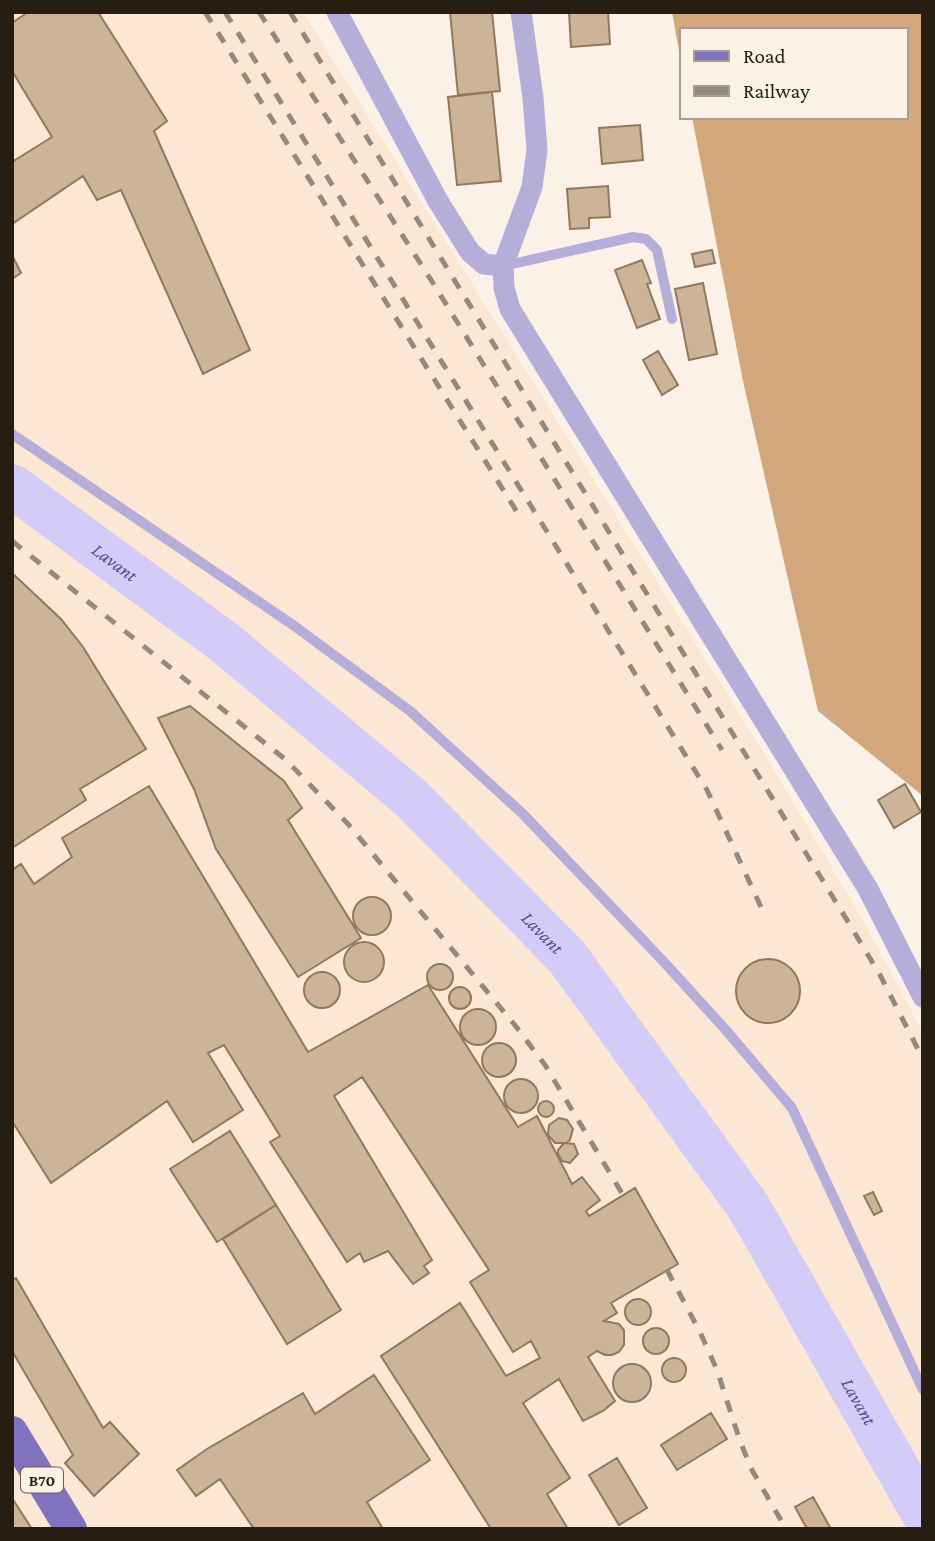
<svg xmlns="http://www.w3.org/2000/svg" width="935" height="1541" viewBox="0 0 935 1541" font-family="'Crimson Pro',serif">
	<rect width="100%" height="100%" fill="#fcf1e6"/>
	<path fill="#fbe7d3" d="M12,12H303L773,768L865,924L923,1033V1529H12Z"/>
	<path fill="#d1a77b" d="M672,12H923V796L818,711L743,381L692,117H905V30H681V62Z"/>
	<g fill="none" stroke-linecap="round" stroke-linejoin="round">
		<path stroke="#d3ccf9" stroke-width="44" id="s1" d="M12,486L224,642L411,798L567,957L748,1206L923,1513"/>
	</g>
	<path fill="#cdb397" stroke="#91785e" stroke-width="2" d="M28,12H98L167,121L154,131L250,350L203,374L121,190L97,200L83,176L12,224V162L52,137L12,71V23Z
		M450,12H492L500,91L458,95Z
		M569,12H608L610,44L571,47Z
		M492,92L501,181L457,185L448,97Z
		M640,125L643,160L602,164L599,128Z
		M608,186L610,217L589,218V228L570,229L567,189Z
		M712,250L715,263L695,267L692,254Z
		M12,255L21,273L12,279Z
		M642,260L651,283L647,284L660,319L637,328L615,270Z
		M703,283L717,354L689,360L675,289Z
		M658,351L678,385L662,395L643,360Z
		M12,573L61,619L83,647L146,749L80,789L86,800L12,848Z
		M190,706L284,781L302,808L288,820L361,938L298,977L216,849L194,789L158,718Z
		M905,784L921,812L894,828L878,800Z
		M149,786L308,1052L428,985L518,1127L537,1116L572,1184L582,1177L600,1200L586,1211L589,1216L635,1188L678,1264L611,1303L617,1313L604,1321L619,1324L624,1330V1345L619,1352L612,1355H605L597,1351L588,1357L615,1401L603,1411L583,1421L559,1379L523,1403L570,1478L547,1494L568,1529H491L381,1356L460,1303L506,1376L540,1358L531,1341L513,1352L470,1282L489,1270L362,1077L334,1096L432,1260L424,1266L429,1273L413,1284L388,1251L364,1262L360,1253L347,1262L270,1142L280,1136L224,1045L208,1053L243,1110L193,1142L167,1101L51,1183L12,1121V870L21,864L34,884L72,857L62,838Z
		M353 916a19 19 0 1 1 38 0a19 19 0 1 1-38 0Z
		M344 962a20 20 0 1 1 40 0a20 20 0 1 1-40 0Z
		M736 991a32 32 0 1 1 64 0a32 32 0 1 1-64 0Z
		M427 977a13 13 0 1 1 26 0a13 13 0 1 1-26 0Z
		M304 990a18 18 0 1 1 36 0a18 18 0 1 1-36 0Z
		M449 998a11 11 0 1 1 22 0a11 11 0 1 1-22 0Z
		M460 1027a18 18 0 1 1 36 0a18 18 0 1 1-36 0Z
		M482 1060a17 17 0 1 1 34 0a17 17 0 1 1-34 0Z
		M504 1096a17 17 0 1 1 34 0a17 17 0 1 1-34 0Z
		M538 1109a8 8 0 1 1 16 0a8 8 0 1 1-16 0Z
		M559,1118L567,1120L573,1129L570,1140L566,1143L574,1144L578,1154L570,1163L562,1161L558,1154V1150L564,1143H555L548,1135L549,1125Z
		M230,1131L276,1205L217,1242L170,1169Z
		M873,1192L882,1211L874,1215L864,1196Z
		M276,1205L341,1310L287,1344L223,1239Z
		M16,1278L103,1428L110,1422L139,1454L94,1496L65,1463L73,1455L12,1351V1280Z
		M625 1312a13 13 0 1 1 26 0a13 13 0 1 1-26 0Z
		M643 1341a13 13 0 1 1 26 0a13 13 0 1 1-26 0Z
		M662 1370a12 12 0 1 1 24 0a12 12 0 1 1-24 0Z
		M613 1383a19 19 0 1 1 38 0a19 19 0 1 1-38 0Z
		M374,1375L430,1460L367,1502L383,1529H254L220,1479L196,1496L177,1470L207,1449L303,1393L315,1414Z
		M711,1413L727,1439L677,1470L661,1445Z
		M617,1458L647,1508L619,1525L589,1475Z
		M813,1497L831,1529H807L795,1507Z
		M12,1498L32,1529H12Z"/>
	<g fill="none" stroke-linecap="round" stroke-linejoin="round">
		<path stroke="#b4aed9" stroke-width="10" d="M503,266L633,237L646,239L657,250L672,319
			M12,434L293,625L410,711L523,814L663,961L725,1029L792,1108L923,1390"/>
		<path stroke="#b4aed9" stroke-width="21" d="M337,12L438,201L470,252L484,264L503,266
			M521,12L533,98L537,150L532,187L503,266L504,288L510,309L868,889L923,997"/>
		<path stroke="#8172bf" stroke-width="32" d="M12,1432L71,1529"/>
		<path stroke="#93897e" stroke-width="5" stroke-dasharray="12 12" stroke-linecap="butt" d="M205,12L517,512
			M225,12L707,790L761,907
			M259,12L433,283L722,750
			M290,12L850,925L880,975L923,1059
			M12,541L286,760L348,824L514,1024L545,1065L623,1195
			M667,1270L700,1332L717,1370L740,1441L752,1470L786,1529"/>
	</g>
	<g text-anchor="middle" stroke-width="5" stroke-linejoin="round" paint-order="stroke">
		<rect fill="#fcf1e6" stroke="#675d52" stroke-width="2" x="21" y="1467.5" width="42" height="25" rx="5"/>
		<g font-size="16" font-weight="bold" fill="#271e13">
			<text x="42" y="1486">B70</text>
		</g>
		<g font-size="19" font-style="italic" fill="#584a8d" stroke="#fcf1e6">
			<text dy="7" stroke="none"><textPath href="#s1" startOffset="128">Lavant</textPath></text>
			<text dy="7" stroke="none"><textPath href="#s1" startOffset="695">Lavant</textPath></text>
			<text dy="7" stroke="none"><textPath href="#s1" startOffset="1262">Lavant</textPath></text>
		</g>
	</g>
	<rect width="935" height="1541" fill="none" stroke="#271e13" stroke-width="28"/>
	<rect x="680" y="28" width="228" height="91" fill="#fcf1e6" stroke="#a79d92" stroke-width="2"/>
	<rect x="694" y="51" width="35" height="10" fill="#8172bf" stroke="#a79d92" stroke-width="2"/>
	<text x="743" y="63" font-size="21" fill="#271e13">Road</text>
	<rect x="694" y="86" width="35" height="10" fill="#93897e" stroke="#a79d92" stroke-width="2"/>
	<text x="743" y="98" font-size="21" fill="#271e13">Railway</text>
</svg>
